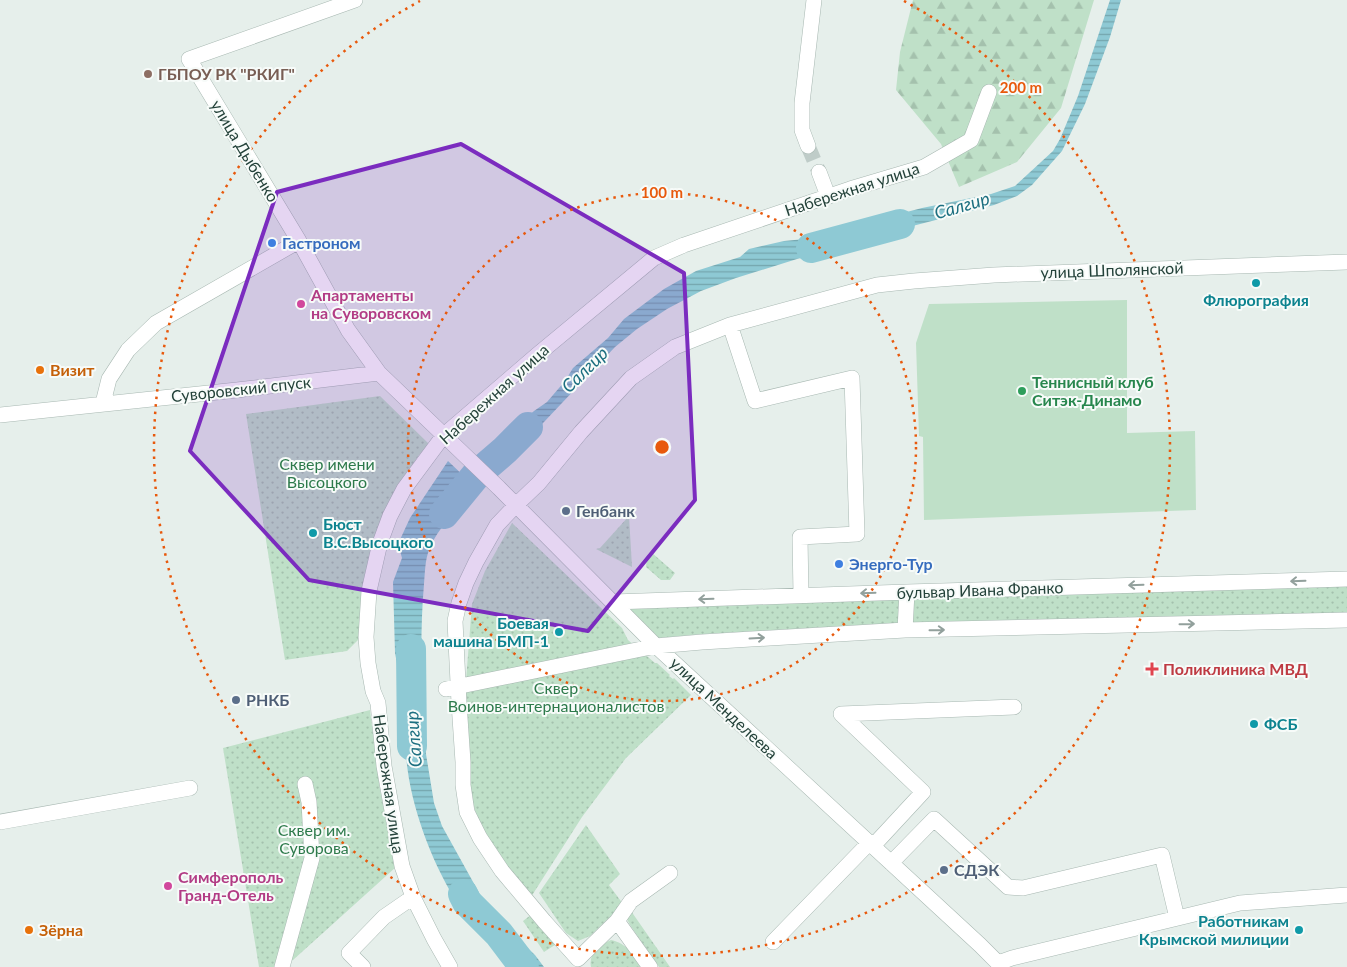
<svg xmlns="http://www.w3.org/2000/svg" width="1347" height="967" viewBox="0 0 1347 967" font-family="Lato,sans-serif">
	<defs>
		<pattern id="green-dots" width="8" height="8" patternUnits="userSpaceOnUse" patternTransform="scale(1.25)"><rect width="8" height="8" fill="#bfe0c8"/><path d="M2 2h.1M6 6h.1" fill="none" stroke="#a4c1ad" stroke-width="1.8" stroke-linecap="round"/></pattern>
		<pattern id="forest-firs" width="22" height="20" patternUnits="userSpaceOnUse" patternTransform="scale(1.25)"><rect width="22" height="20" fill="#bfe0c8"/><path d="M5 1l3.5 6h-7zM16 11l3.5 6h-7z" fill="#a4c1ad"/></pattern>
		<pattern id="water-rules" width="6" height="5" patternUnits="userSpaceOnUse" patternTransform="scale(1.25)"><rect width="6" height="5" fill="#8ec9d4"/><path d="M0 2.5h6" fill="none" stroke="#74a5ad"/></pattern>
	</defs>
	<rect width="100%" height="100%" fill="#e6efeb"/>
	<path fill="url(#green-dots)" d="M380,396L429,444L419,455L401,482L365,576L358,640L347,651L285,660L246,414Z
		M629,516L632,567L596,549L600,548Z
		M512,523L622,628L628,640L655,663H657L670,675L669,676L673,679L674,678L691,695L626,758L582,817L531,897L507,867L479,824L470,793L464,706L472,604L485,571Z
		M651,552L675,573L670,580H661L646,567L647,556Z
		M1347,586V613L908,623L909,598Z
		M904,599L903,623L704,634L659,638L629,609Z
		M370,710L380,790L396,867L293,960L282,967H259L223,748Z
		M586,825L620,874L609,885L623,904L590,936L578,941L566,933L539,893Z
		M536,911L558,943L544,952L523,921Z
		M631,911L670,967H659L630,925L627,919Z
		M611,940C628,944 632,954 642,967H591C588,954 600,945 611,940Z"/>
	<path fill="url(#forest-firs)" d="M913,0H1094L1061,108L1017,162L959,187L941,144L896,90L900,52Z"/>
	<path fill="#bfe0c8" d="M1127,300V433L1195,431L1196,510L924,520L923,437L919,436L916,343L929,304Z"/>
	<path fill="url(#water-rules)" d="M1110,0H1121L1110,37L1085,104L1062,151L1032,185L1017,196L994,205L862,239L857,225L922,208L991,194L1015,186L1053,151L1060,139L1078,96Z
		M847,229L853,244L797,259L736,278L701,291L667,309L637,329L615,347L506,462L489,445L502,440L534,411L547,402L565,381L573,368L608,338L624,319L664,289L696,271L740,257L749,249L784,241L815,238Z
		M448,461L469,481L470,494C457,510 436,530 429,550C425,560 425,573 424,584C421,619 421,653 422,688L402,690L395,653L393,582L402,558L398,544L410,518Z
		M422,704L426,754L434,803L442,826L482,898L497,918L483,931C477,926 469,920 464,913C438,876 417,824 409,779C405,755 404,731 404,707Z
		M510,931L535,955L544,967H509L505,961L497,943Z"/>
	<g fill="none" stroke-linecap="round" stroke-linejoin="round">
		<path stroke="#8ec9d4" stroke-width="30" d="M811,248L900,224
			M444,514L476,475L505,450L528,427
			M411,649L412,746
			M463,894L467,902L499,934L524,967"/>
		<path stroke="#bfccc8" stroke-width="15" stroke-dasharray="15 8" stroke-linecap="butt" d="M808,146L819,172"/>
		<g stroke="#a8b8b2" stroke-width="16">
			<path id="minor" d="M355,0L189,59L299,241L348,330L379,373
				M808,146L802,130V103L814,0
				M819,172L828,196
				M730,325L755,401L852,378L857,534L800,537L801,595
				M103,403L109,379L128,350L156,323L299,241
				M0,415L237,390L379,373L499,488L656,646L980,945L998,963L1000,967
				M613,602L907,592L1347,579
				M905,630L907,592
				M446,689L656,646L702,642L905,630L1347,620
				M0,822L190,788
				M873,846L923,792L841,714L1014,707
				M891,863L934,819L1008,887L1023,888L1162,855L1177,918
				M617,921L631,901L670,873
				M773,942L870,842
				M998,963L1012,958L1240,903L1347,895
				M282,967L312,858L309,802L305,784
				M363,967L349,953L384,917L413,897
				M450,967L434,939L413,897L402,866L384,766L378,703L373,691L368,663L366,637L369,591L380,543L390,516L404,489L444,435L537,355L654,258L684,245L850,189L924,167L971,140L989,92
				M650,967L617,921L578,959L544,921L502,871L480,838L467,812L463,785V762L459,703L455,621L459,603L466,583L476,562L497,525L516,505L539,483L581,432L631,378L675,347L730,325L877,285L914,281L994,275L1347,262"/>
		</g>
		<use href="#minor" stroke="#fff" stroke-width="15"/>
	</g>
	<defs><path id="oneway-shaft" d="M-6 0H5M1.5-3L5.5 0L1.5 3" fill="none" stroke-width="1.6" stroke-linecap="round" stroke-linejoin="round" transform="scale(1.25)"/></defs>
	<g stroke="#92a09c">
		<use href="#oneway-shaft" transform="translate(1298 581) rotate(178)"/>
		<use href="#oneway-shaft" transform="translate(1136 585) rotate(178)"/>
		<use href="#oneway-shaft" transform="translate(868 593) rotate(178)"/>
		<use href="#oneway-shaft" transform="translate(706 599) rotate(178)"/>
		<use href="#oneway-shaft" transform="translate(1187 624) rotate(-1)"/>
		<use href="#oneway-shaft" transform="translate(937 630) rotate(-1)"/>
		<use href="#oneway-shaft" transform="translate(757 638) rotate(-3)"/>
	</g>
	<path fill="#7b2cbf" fill-opacity="0.2" stroke="#7b2cbf" stroke-width="4" stroke-linejoin="round" d="M461,144L684,273L695,500L588,631L309,580L190,451L277,192Z"/>
	<g fill="none" stroke="#e8590c" stroke-width="2.5" stroke-dasharray="2.5 5">
		<circle cx="662" cy="447" r="254"/>
		<path d="M904 1A508 508 0 1 1 420 1"/>
	</g>
	<circle fill="#8d6e63" stroke="#f7fbf9" stroke-width="2" cx="148" cy="74" r="5"/>
	<g fill="#3f7fe0" stroke="#f7fbf9" stroke-width="2">
		<circle cx="272" cy="243" r="5"/>
		<circle cx="839" cy="564" r="5"/>
	</g>
	<g fill="#0f9aa8" stroke="#f7fbf9" stroke-width="2">
		<circle cx="1256" cy="283" r="5"/>
		<circle cx="313" cy="533" r="5"/>
		<circle cx="559" cy="632" r="5"/>
		<circle cx="1254" cy="724" r="5"/>
		<circle cx="1299" cy="930" r="5"/>
	</g>
	<g fill="#d1479c" stroke="#f7fbf9" stroke-width="2">
		<circle cx="301" cy="304" r="5"/>
		<circle cx="168" cy="886" r="5"/>
	</g>
	<g fill="#e8710a" stroke="#f7fbf9" stroke-width="2">
		<circle cx="40" cy="370" r="5"/>
		<circle cx="29" cy="930" r="5"/>
	</g>
	<circle fill="#2e9e5b" stroke="#f7fbf9" stroke-width="2" cx="1022" cy="391" r="5"/>
	<g fill="#5c6f8a" stroke="#f7fbf9" stroke-width="2">
		<circle cx="566" cy="511" r="5"/>
		<circle cx="236" cy="700" r="5"/>
		<circle cx="944" cy="870" r="5"/>
	</g>
	<path fill="#e0444e" stroke="#f7fbf9" stroke-width="2" d="M1149.5 661.5h5v5h5v5h-5v5h-5v-5h-5v-5h5z"/>
	<g text-anchor="middle" stroke-width="4" stroke-linejoin="round" paint-order="stroke">
		<g font-size="16" font-weight="bold" fill="#785e54" stroke="#f7fbf9" text-anchor="start">
			<text x="158" y="80">ГБПОУ РК "РКИГ"</text>
		</g>
		<g font-size="16" fill="#24423a" stroke="#f7fbf9">
			<text transform="translate(245 151) rotate(59)" y="6">улица Дыбенко</text>
			<text transform="translate(852 189) rotate(-18)" y="6">Набережная улица</text>
			<text transform="translate(1112 270) rotate(-2)" y="6">улица Шполянской</text>
			<text transform="translate(241 389) rotate(-6)" y="6">Суворовский спуск</text>
			<text transform="translate(494 394) rotate(-42)" y="6">Набережная улица</text>
			<text transform="translate(980 590) rotate(-2)" y="6">бульвар Ивана Франко</text>
			<text transform="translate(724 708) rotate(43)" y="6">улица Менделеева</text>
			<text transform="translate(389 784) rotate(82)" y="6">Набережная улица</text>
		</g>
		<g font-size="16" font-weight="bold" fill="#366cbe" stroke="#f7fbf9" text-anchor="start">
			<text x="282" y="249">Гастроном</text>
			<text x="849" y="570">Энерго-Тур</text>
		</g>
		<g font-size="16" font-weight="bold" fill="#b23c85" stroke="#f7fbf9" text-anchor="start">
			<text x="311" y="301">Апартаменты<tspan x="311" dy="18">на Суворовском</tspan></text>
			<text x="178" y="883">Симферополь<tspan x="178" dy="18">Гранд-Отель</tspan></text>
		</g>
		<g font-size="16" font-weight="bold" fill="#0d838f" stroke="#f7fbf9" text-anchor="start">
			<text x="1256" y="306" text-anchor="middle">Флюрография</text>
			<text x="323" y="530">Бюст<tspan x="323" dy="18">В.С.Высоцкого</tspan></text>
			<text x="549" y="629" text-anchor="end">Боевая<tspan x="549" dy="18">машина БМП-1</tspan></text>
			<text x="1264" y="730">ФСБ</text>
			<text x="1289" y="927" text-anchor="end">Работникам<tspan x="1289" dy="18">Крымской милиции</tspan></text>
		</g>
		<g font-size="16" font-weight="bold" fill="#c56008" stroke="#f7fbf9" text-anchor="start">
			<text x="50" y="376">Визит</text>
			<text x="39" y="936">Зёрна</text>
		</g>
		<g font-size="16" font-weight="bold" fill="#27864d" stroke="#f7fbf9" text-anchor="start">
			<text x="1032" y="388">Теннисный клуб<tspan x="1032" dy="18">Ситэк-Динамо</tspan></text>
		</g>
		<g font-size="16" fill="#2d7a4b" stroke="#f7fbf9">
			<text x="327" y="470">Сквер имени<tspan x="327" dy="18">Высоцкого</tspan></text>
			<text x="556" y="694">Сквер<tspan x="556" dy="18">Воинов-интернационалистов</tspan></text>
			<text x="314" y="836">Сквер им.<tspan x="314" dy="18">Суворова</tspan></text>
		</g>
		<g font-size="16" font-weight="bold" fill="#4e5e75" stroke="#f7fbf9" text-anchor="start">
			<text x="576" y="517">Генбанк</text>
			<text x="246" y="706">РНКБ</text>
			<text x="954" y="876">СДЭК</text>
		</g>
		<g font-size="16" font-weight="bold" fill="#be3a42" stroke="#f7fbf9" text-anchor="start">
			<text x="1163" y="675">Поликлиника МВД</text>
		</g>
		<g font-size="18" font-style="italic" fill="#1c6f80" stroke="#f7fbf9">
			<text transform="translate(962 206) rotate(-16)" y="6">Салгир</text>
			<text transform="translate(585 370) rotate(-44)" y="6">Салгир</text>
			<text transform="translate(414 739) rotate(-94)" y="6">Салгир</text>
		</g>
	</g>
	<circle cx="662" cy="447" r="8" fill="#e8590c" stroke="#f7fbf9" stroke-width="2.5"/>
	<g font-size="15" text-anchor="middle" font-weight="bold" fill="#e8590c" stroke="#f7fbf9" stroke-width="4" stroke-linejoin="round" paint-order="stroke">
		<text x="1021" y="93">200 m</text>
		<text x="662" y="198">100 m</text>
	</g>
</svg>
